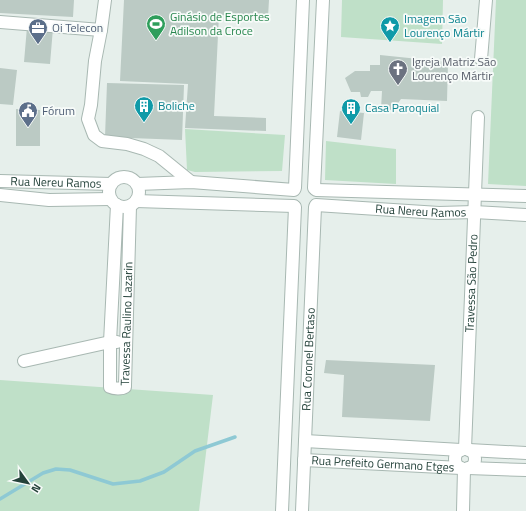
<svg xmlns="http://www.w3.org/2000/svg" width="526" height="511" viewBox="0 0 526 511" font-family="'Titillium Web',sans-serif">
	<rect width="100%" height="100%" fill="#e6efeb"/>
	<path fill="#bfe0c8" d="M342,0H443L442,44L341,37Z
		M496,0H526V186L488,184Z
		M185,129L285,135L282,171L195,172L187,170Z
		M326,141L396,149V184L325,180Z
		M0,380L213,395L199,511H0Z"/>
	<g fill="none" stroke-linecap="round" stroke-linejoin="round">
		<path stroke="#8ec9d4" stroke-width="3.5" d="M0,499L43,473L56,469L70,470L113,484L140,481L164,472L195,451L235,437"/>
	</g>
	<path fill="#bbcac4" d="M0,0H74L73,17L0,13Z
		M124,0H269L268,17L219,15L214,116L266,118V131L185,128L188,84L120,81Z
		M27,27L53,28L50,64L24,62Z
		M380,55L448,62L447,101L401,99L393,110L381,109L382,91H371L368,97H361L360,92H351L345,78L355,71H370V65H380Z
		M0,68L17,70L13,105L0,104Z
		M107,83L184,85L182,140L105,137Z
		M16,109L40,110V146H16Z
		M340,111L364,113L361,140L337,137Z
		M326,360L435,365L430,421L342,417L344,375L324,373Z"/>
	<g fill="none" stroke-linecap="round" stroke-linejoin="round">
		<g stroke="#a8b8b2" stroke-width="14">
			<g id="minor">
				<path d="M105,0L101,30L95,61L91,105L88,119L94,135L102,141L127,144L144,149L159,156L191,182"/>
				<path d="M0,22L101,30"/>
				<path d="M481,59L486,0"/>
				<circle cx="124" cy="192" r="15"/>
				<path id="s1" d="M0,181L111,184"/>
				<path d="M137,184L191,182L294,190"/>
				<path d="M295,188L303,0"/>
				<path d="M314,188L323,0"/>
				<path d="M316,190L526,196"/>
				<path d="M0,195L49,200L110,199"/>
				<path d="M136,201L294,206"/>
				<path id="s2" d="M117,205L110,342V387C114,389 122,389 125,387V385L130,206"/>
				<path id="s3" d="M316,205L439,213L474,212L526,215"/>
				<path d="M24,361L110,342H117"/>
				<path d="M305,441L461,450"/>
				<path id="s4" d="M465,449L478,117"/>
				<circle cx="465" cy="459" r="10"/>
				<path d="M469,450L526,453"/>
				<path id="s5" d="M304,460L461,468"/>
				<path d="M468,468L526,470"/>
				<path d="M282,511L295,207"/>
				<path id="s6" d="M302,511L315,207"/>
				<path d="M463,511L464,469"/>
			</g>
		</g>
		<use href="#minor" stroke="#fff" stroke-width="12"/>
	</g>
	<defs>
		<g id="stadium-pin" transform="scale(1)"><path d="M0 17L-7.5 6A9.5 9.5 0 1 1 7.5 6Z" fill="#2e9e5b" stroke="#f7fbf9"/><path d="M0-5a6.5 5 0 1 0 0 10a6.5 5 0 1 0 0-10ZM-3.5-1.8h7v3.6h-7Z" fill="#fff"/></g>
		<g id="sight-pin" transform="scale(1)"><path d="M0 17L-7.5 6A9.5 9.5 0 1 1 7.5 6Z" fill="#0f9aa8" stroke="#f7fbf9"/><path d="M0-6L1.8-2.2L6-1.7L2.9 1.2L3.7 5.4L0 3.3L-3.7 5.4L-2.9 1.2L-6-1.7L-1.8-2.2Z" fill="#fff"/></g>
		<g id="office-pin" transform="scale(1)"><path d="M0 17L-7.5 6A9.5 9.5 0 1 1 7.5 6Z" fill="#5c6f8a" stroke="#f7fbf9"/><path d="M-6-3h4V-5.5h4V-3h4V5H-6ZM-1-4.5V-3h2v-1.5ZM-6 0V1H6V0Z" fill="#fff"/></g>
		<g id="church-pin" transform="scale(1)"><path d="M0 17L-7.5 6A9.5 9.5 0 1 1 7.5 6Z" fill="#6b7280" stroke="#f7fbf9"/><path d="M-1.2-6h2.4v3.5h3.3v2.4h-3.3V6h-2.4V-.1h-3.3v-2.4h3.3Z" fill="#fff"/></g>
		<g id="building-pin" transform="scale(1)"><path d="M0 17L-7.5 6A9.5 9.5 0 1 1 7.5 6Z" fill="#0f9aa8" stroke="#f7fbf9"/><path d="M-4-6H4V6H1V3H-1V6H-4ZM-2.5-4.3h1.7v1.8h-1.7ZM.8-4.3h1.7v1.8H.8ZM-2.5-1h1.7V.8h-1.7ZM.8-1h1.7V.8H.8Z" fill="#fff"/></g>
		<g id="civic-pin" transform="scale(1)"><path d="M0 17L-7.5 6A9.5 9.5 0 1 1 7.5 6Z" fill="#5c6f8a" stroke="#f7fbf9"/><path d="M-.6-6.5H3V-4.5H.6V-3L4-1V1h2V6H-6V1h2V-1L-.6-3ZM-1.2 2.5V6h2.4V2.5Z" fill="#fff"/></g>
	</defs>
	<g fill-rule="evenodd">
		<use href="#stadium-pin" x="156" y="24"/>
		<use href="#sight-pin" x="390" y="26"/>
		<use href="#office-pin" x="38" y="28"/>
		<use href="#church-pin" x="398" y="69"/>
		<use href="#building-pin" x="144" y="106"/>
		<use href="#building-pin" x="351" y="108"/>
		<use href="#civic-pin" x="28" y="111"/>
	</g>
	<g text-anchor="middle" stroke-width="3.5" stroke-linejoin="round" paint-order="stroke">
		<g font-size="12" fill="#27864d" stroke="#f7fbf9" text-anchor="start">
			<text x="170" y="21">Ginásio de Esportes<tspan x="170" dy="14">Adilson da Croce</tspan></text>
		</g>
		<g font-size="12" fill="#0d838f" stroke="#f7fbf9" text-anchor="start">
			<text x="404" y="23">Imagem São<tspan x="404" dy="14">Lourenço Mártir</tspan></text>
			<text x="158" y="110">Boliche</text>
			<text x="365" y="112">Casa Paroquial</text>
		</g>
		<g font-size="12" fill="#4e5e75" stroke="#f7fbf9" text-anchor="start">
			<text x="52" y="32">Oi Telecon</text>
			<text x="42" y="115">Fórum</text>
		</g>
		<g font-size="12" fill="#5b616d" stroke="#f7fbf9" text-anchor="start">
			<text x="412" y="66">Igreja Matriz São<tspan x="412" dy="14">Lourenço Mártir</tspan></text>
		</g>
		<g font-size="12" fill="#24423a" stroke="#f7fbf9">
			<text dy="4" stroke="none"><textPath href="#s1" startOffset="56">Rua Nereu Ramos</textPath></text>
			<text dy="4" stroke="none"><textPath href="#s3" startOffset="105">Rua Nereu Ramos</textPath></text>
			<text dy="4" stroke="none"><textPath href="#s4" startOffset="166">Travessa São Pedro</textPath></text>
			<text dy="4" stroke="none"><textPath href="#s2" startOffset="261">Travessa Raulino Lazarin</textPath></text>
			<text dy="4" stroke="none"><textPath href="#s6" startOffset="152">Rua Coronel Bertaso</textPath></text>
			<text dy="4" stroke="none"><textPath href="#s5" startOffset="79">Rua Prefeito Germano Etges</textPath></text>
		</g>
	</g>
	<g transform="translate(28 483) rotate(123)" stroke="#f7fbf9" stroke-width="3" paint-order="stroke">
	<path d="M0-3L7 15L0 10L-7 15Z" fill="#24423a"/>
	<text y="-6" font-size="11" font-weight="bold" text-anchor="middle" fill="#24423a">N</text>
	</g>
</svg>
